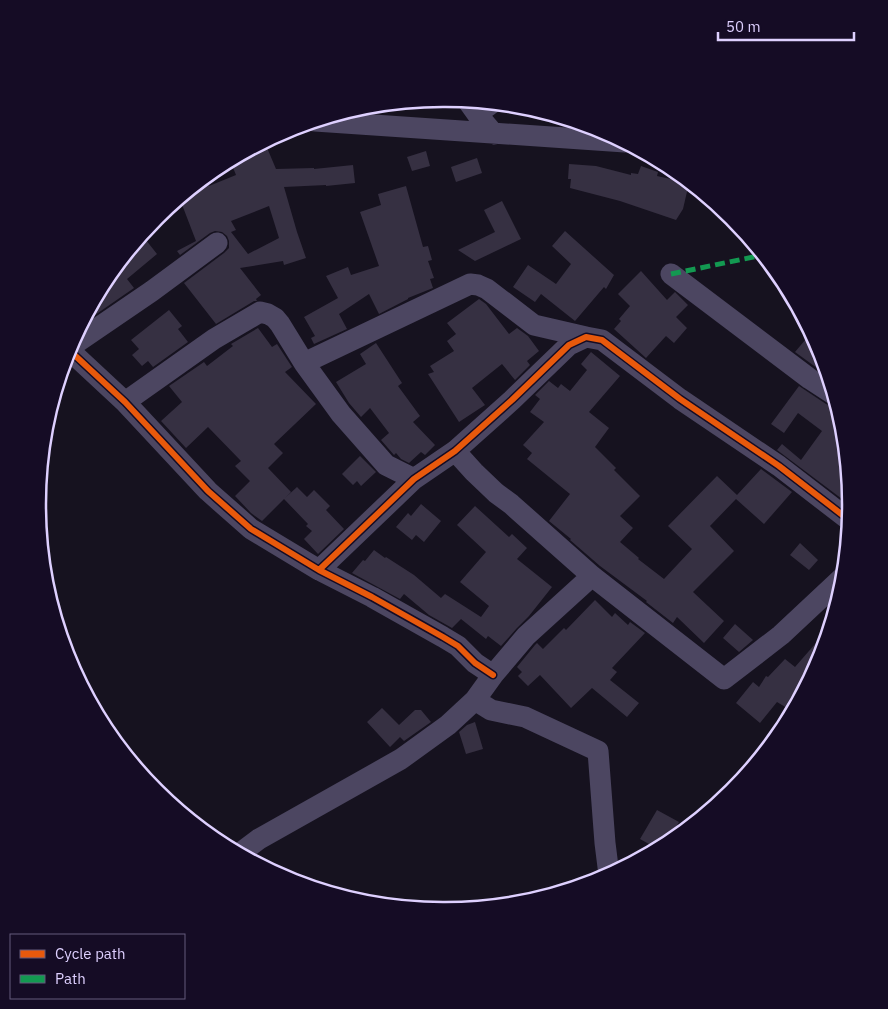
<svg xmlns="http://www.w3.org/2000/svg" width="888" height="1009" viewBox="0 0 888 1009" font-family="'IBM Plex Sans',sans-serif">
	<rect width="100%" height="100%" fill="#16121f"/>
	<path fill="#363042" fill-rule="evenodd" d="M265,143L276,169L314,168V169L353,165L355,183L326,186V185L284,187L297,232L306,258L284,265L283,261L240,268L261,295L256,299L257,301H254L216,324L184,283L224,253L229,248V241L227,236L222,232L215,231L210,233L180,255L177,251L196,241L181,202V197L206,177L209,186L236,175L230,160L253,148ZM269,206L279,238L248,254L231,232L236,230L231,221Z
		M426,151L430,166L412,171L407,157Z
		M477,158L482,173L456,182L451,167Z
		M569,164L596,166L631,175V173L638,174L641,166L658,172L657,176L689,183L683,209L676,220L620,201L570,188L571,179H568Z
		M406,186L423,247L428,246L432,260L428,261L434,278L430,279L433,288L408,298V299L379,314L369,294L339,314L347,329L314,344L311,338L315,336L304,317L338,298L326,276L348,267L351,275L379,266L360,212L381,205L378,194Z
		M502,201L521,239L475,261L458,250L495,232L484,210Z
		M565,231L614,275L606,289L604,287L575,321L541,294L535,302L513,287L528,265L556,284L571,264L552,246Z
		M142,235L157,254L127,279L134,288L82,324L106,278Z
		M641,271L667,300L675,292L688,305L676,317L687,328L674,343L666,336L646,358L614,329L621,321L619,319L630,306L618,294Z
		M479,299L486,304L509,334L517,328L528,336L539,351L527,361L530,365L515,380L502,364L472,388L485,405L459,422L428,374L434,372L430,366L454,351L447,341L456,334L447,323Z
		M169,310L182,326L178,329L188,342L153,367L148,361L142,366L132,355L139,349L131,340Z
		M258,328L272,347L277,344L292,367L285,372L316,404L274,444L283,453L268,468L291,492L285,498L297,487L307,497L314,490L330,506L326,510L344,529L318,554L304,539L312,531L306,526L308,524L284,499L262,521L251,513L235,496L250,481L235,466L241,461L208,427L186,448L161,421L182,402L169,386L204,362L207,366L233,346L231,344Z
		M811,333L820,349L828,376L795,352Z
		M376,343L402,383L398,386L420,416L413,422L435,445L425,455L421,452L409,463L401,459L396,453L394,455L381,440L389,433L370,408L361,417L349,403L336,382L366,364L360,354Z
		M591,352L620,376L589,412L609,428L595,447L616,468L614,470L640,496L620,516L633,528L620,542L639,558L638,559L664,579L692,549L668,526L717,476L737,495L761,469L792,492L764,524L736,499L710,526L734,551L693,592L724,621L704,643L677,617L673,623L646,602L647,601L600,566L570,540L571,539L549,521L570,494L527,459L532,453L523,445L544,422L530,412L540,399L535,395L549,381L558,388L561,384L570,391L587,370L581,364Z
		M799,386L826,404L832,406H837L843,425L850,505L777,450L782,444L801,460L822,431L798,413L784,433L771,424Z
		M360,456L376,472L361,486L357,481L353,485L342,474Z
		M421,504L441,521L424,542L416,535L412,540L396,527L408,513L411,516Z
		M475,506L509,537L512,534L527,548L517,559L552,587L529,616L517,628L501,646L488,636L486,639L461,619L452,628L429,615L404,594L400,599L352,573L363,560L365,561L374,550L385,558L386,557L414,575L441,598L445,594L481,617L489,606L460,582L486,552L457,525Z
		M800,543L818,560L809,570L790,555Z
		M595,600L612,617L615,613L628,625L630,622L645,633L612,668L617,672L610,680L639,703L627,717L592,688L571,708L540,675L528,686L518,676L522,672L517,667L535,645L537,643L543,649L564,628L566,630Z
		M735,624L753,640L739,652L723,638Z
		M829,628L819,660L792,711L777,702L760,723L736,703L753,682L759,687L766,676L768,677L785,659L795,667Z
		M382,708L399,725L415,710H421L431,722L404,741L400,737L390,747L367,722Z
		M475,722L483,749L466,754L459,732L467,725Z
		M657,810L679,822L666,844L658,849L640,839Z"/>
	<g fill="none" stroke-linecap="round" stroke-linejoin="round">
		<path stroke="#4c4661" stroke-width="21" d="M467,100L477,114L494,134
			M477,114L492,103
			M315,121L625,142
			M671,274L810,379L833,394
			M70,347L152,291L217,243
			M68,349L125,402L208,491L251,529L319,570L372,597L443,637L458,646L475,663L493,675
			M304,363L470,284L478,285L487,289L534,325L586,337
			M125,402L214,339L260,312L268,314L275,318L280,324L304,363L341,414L386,465L414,479
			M455,451L474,472L496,493L511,504L592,576L724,679L781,635L843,577
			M319,570L414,479L455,451L512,400L569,345L586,337L602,340L680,399L779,466L849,520
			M475,700L491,710L525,717L598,751L605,843L609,875
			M239,854L259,839L401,759L448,725L475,700L493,675L526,636L592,576"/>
		<path stroke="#139951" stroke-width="5" stroke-dasharray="10 5" stroke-linecap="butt" d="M671,274L763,255"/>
		<g stroke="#150c25" stroke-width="9">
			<path id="cycleway" d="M68,349L125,402L208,491L251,529L319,570L372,597L443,637L458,646L475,663L493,675
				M319,570L414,479L455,451L512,400L569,345L586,337L602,340L680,399L779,466L849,520"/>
		</g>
		<use href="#cycleway" stroke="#e8590c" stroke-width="6"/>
	</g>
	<path d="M0 0H888V1009H0ZM443 107H445A397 397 0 0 1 842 504V505A397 397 0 0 1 445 902H443A397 397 0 0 1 46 505V504A397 397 0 0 1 443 107Z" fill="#150c25" fill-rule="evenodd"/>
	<path fill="none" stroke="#ded0ff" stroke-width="2.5" d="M443 107H445A397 397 0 0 1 842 504V505A397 397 0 0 1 445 902H443A397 397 0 0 1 46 505V504A397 397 0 0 1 443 107Z"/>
	<rect x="10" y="934" width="175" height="65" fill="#150c25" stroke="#655a7c"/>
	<rect x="20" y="950" width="25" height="8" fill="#e8590c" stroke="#655a7c"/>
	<text x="55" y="959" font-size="15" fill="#ded0ff">Cycle path</text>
	<rect x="20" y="975" width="25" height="8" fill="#139951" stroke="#655a7c"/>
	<text x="55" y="984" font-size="15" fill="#ded0ff">Path</text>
	<path d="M718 32v8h136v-8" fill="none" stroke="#ded0ff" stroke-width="2.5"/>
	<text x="726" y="32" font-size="15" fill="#ded0ff" stroke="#150c25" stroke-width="4" paint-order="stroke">50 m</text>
</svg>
